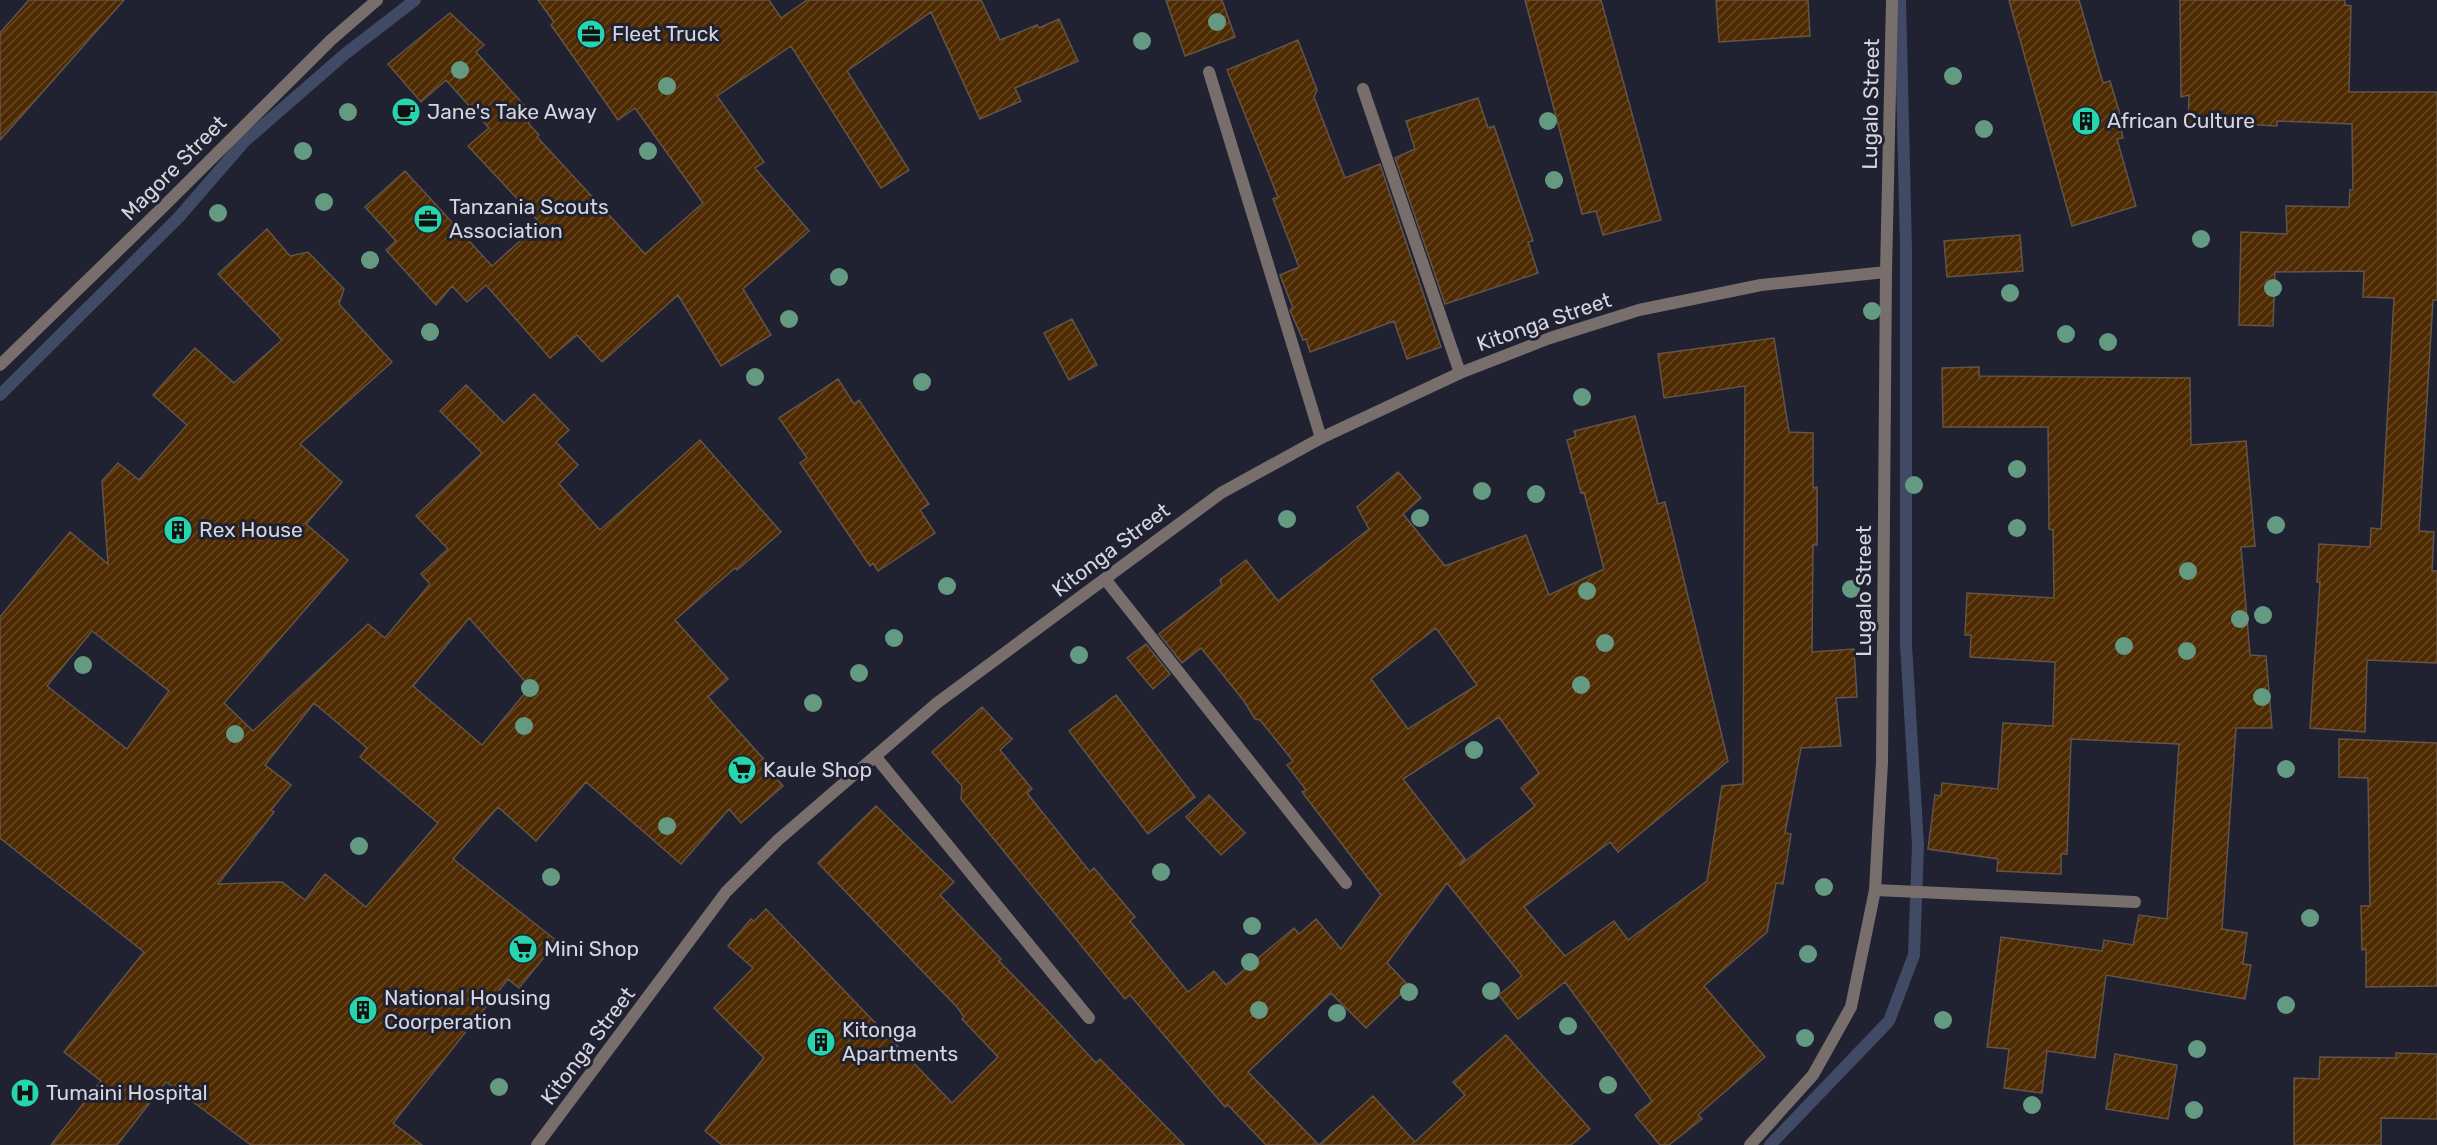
<svg xmlns="http://www.w3.org/2000/svg" width="2437" height="1145" viewBox="0 0 2437 1145" font-family="Rubik,sans-serif">
	<defs>
		<pattern id="building-hatch" width="6" height="6" patternUnits="userSpaceOnUse" patternTransform="scale(1.5)"><rect width="6" height="6" fill="#4e2a01"/><path d="M-1 1l2-2M0 6l6-6M5 7l2-2" fill="none" stroke="#674826"/></pattern>
	</defs>
	<rect width="100%" height="100%" fill="#202131"/>
	<g fill="none" stroke-linecap="round" stroke-linejoin="round">
		<path stroke="#404a64" stroke-width="12" d="M0,395L179,217L244,142L345,54L415,0
			M1770,1145L1889,1021L1914,955L1918,845L1906,645V247L1900,0"/>
	</g>
	<path fill="url(#building-hatch)" stroke="#635447" stroke-width="1.5" fill-rule="evenodd" d="M29,0H124L0,140V33Z
		M538,0H769L781,18L807,0H981L1000,40L1037,25L1039,28L1059,19L1078,61L1015,88L1021,101L980,119L931,12L847,71L909,170L881,188L791,46L717,96L764,162L755,168L809,231L743,289L771,335L721,366L678,295L602,362L577,335L550,358L486,285L467,302L452,286L436,305L386,250L396,241L365,207L405,171L492,266L540,223L468,146L489,128L446,80L421,102L388,64L450,13L484,45L476,52L535,117L528,123L539,135L537,137L645,254L703,203L635,108L618,120L551,25L554,22Z
		M1166,0H1222L1235,37L1185,56Z
		M1525,0H1601L1661,220L1603,235L1596,211L1582,214Z
		M1716,0H1808L1810,36L1719,42Z
		M2009,0H2079L2103,83L2110,81L2120,114H2117L2123,138L2117,139L2136,206L2072,226Z
		M2180,0H2345V5L2351,6L2349,92H2437V300H2433L2419,531L2434,532L2432,571H2437V663L2367,660L2365,732L2310,728L2320,582H2317L2319,544L2370,547L2371,528L2381,529L2394,298L2363,297L2364,271L2275,272L2273,326L2239,325L2241,232L2287,234L2286,206L2349,207L2350,190H2353L2352,124L2277,121V126L2240,124V128L2188,127L2189,95L2181,97Z
		M1298,40L1317,90L1314,97L1345,178L1380,164L1441,347L1407,359L1394,321L1310,352L1306,339L1303,340L1290,310L1293,308L1280,275L1299,267L1273,199L1278,197L1227,70Z
		M1478,98L1488,128L1494,126L1533,241L1528,242L1538,273L1445,304L1395,158L1415,149L1406,121Z
		M267,229L290,256L308,252L344,289L339,304L392,362L300,444L342,482L306,524L348,560L224,703L253,731L368,624L385,638L430,584L421,574L448,549L416,516L482,453L440,411L466,385L504,423L534,394L569,430L556,442L578,465L559,484L600,530L700,440L781,532L737,570L735,568L675,620L728,679L708,697L770,766L767,768L783,786L741,823L729,809L681,864L586,782L536,841L498,807L453,859L557,941L519,988L508,979L393,1123L422,1145H251L166,1082L117,1145H51L101,1081L64,1052L144,952L0,838V617L70,532L108,564L102,481L118,463L139,480L187,425L153,395L195,348L234,383L282,340L218,274ZM469,618L530,687L482,745L413,686ZM92,631L169,691L127,749L47,686ZM314,703L367,748L360,757L438,823L366,907L325,874L305,900L282,882L218,884L274,812L271,810L291,785L265,765Z
		M2020,235L2023,271L1947,277L1944,241Z
		M1072,319L1097,365L1069,380L1044,333Z
		M1774,338L1789,432L1813,433V488L1817,487V545H1813L1812,652L1854,649L1857,697L1836,698L1841,746L1801,748L1785,833L1791,834L1783,884L1776,883L1767,932L1704,986L1765,1057L1698,1115L1702,1119L1669,1145H1660L1635,1115L1652,1101L1565,982L1518,1019L1499,995L1522,976L1447,883L1387,963L1409,986L1366,1028L1331,993L1248,1072L1319,1145H1266L1228,1105L1225,1107L1130,995L1125,999L961,799L962,786L932,752L982,707L1012,739L1000,750L1032,789L1027,793L1090,872L1094,868L1135,917L1130,921L1188,992L1214,971L1226,985L1294,928L1299,934L1316,919L1341,949L1381,895L1302,792L1306,790L1287,765L1293,761L1260,720L1255,719L1244,701L1211,660L1201,648L1182,663L1159,634L1222,585L1220,580L1246,560L1278,601L1369,529L1357,507L1398,472L1421,498L1403,514L1445,566L1526,535L1549,595L1604,569L1584,492L1581,493L1567,440L1576,437L1574,431L1635,416L1658,504L1665,502L1728,761L1618,852L1610,842L1524,907L1565,956L1614,921L1628,940L1707,881L1722,786L1743,784L1745,386L1664,398L1658,354ZM1436,628L1477,685L1408,729L1371,679ZM1499,717L1539,773L1521,788L1535,806L1459,866L1465,859L1403,779Z
		M1979,367V376L2190,378L2191,445L2246,441L2255,546L2241,547L2250,655L2266,656L2272,728H2236L2222,929L2247,933L2243,964L2251,965L2245,999L2106,975L2095,1058L2047,1051L2042,1093L2004,1088L2009,1049L1987,1047L2001,937L2102,951L2104,940L2133,945L2139,915L2167,919L2179,744L2071,739L2067,854H2061V874L1997,871L1998,859L1928,849L1935,795L1941,796L1942,783L1998,789L2003,723L2053,726L2055,662L1970,657L1971,635H1965L1967,593L2054,598L2053,530L2049,529L2048,427H1943L1942,368Z
		M838,379L854,404L859,400L929,504L920,510L935,533L878,571L873,563L870,566L800,463L807,458L779,418Z
		M1146,644L1170,674L1153,689L1127,658Z
		M1116,695L1195,797L1148,834L1069,731Z
		M2339,739L2437,743V986L2366,987V949L2362,950L2361,906H2370L2368,778L2339,777Z
		M1209,795L1245,833L1221,855L1186,817Z
		M876,806L954,882L940,895L1001,959L999,961L1046,1009L1096,1063L1100,1059L1184,1145H722L705,1131L764,1058L714,1008L753,968L728,946L751,919L754,921L766,909L952,1103L998,1057L962,1019L964,1017L957,1007L818,863Z
		M1506,1035L1590,1129L1571,1145H1319L1373,1096L1415,1142L1465,1095L1453,1082Z
		M2396,1053L2437,1054V1119L2381,1118V1145H2294V1078L2319,1079L2320,1057L2396,1058Z
		M2115,1054L2177,1065L2168,1119L2106,1109Z"/>
	<g fill="none" stroke-linecap="round" stroke-linejoin="round">
		<path stroke="#786e6c" stroke-width="12" d="M1209,72L1321,438
			M1363,89L1460,373
			M1105,579L1346,883
			M1875,890L2135,902"/>
		<path stroke="#786e6c" stroke-width="12" d="M0,365L162,208L331,40L377,0
			M875,756L1089,1018
			M537,1145L726,892L778,840L937,703L1221,493L1321,438L1460,373L1550,338L1639,310L1761,285L1886,272
			M1750,1145L1813,1075L1851,1007L1875,890L1882,762L1886,272L1892,0"/>
	</g>
	<g fill="#649a81">
		<circle cx="1217" cy="22" r="9"/>
		<circle cx="1142" cy="41" r="9"/>
		<circle cx="460" cy="70" r="9"/>
		<circle cx="1953" cy="76" r="9"/>
		<circle cx="667" cy="86" r="9"/>
		<circle cx="348" cy="112" r="9"/>
		<circle cx="1548" cy="121" r="9"/>
		<circle cx="1984" cy="129" r="9"/>
		<circle cx="303" cy="151" r="9"/>
		<circle cx="648" cy="151" r="9"/>
		<circle cx="1554" cy="180" r="9"/>
		<circle cx="324" cy="202" r="9"/>
		<circle cx="218" cy="213" r="9"/>
		<circle cx="2201" cy="239" r="9"/>
		<circle cx="370" cy="260" r="9"/>
		<circle cx="839" cy="277" r="9"/>
		<circle cx="2273" cy="288" r="9"/>
		<circle cx="2010" cy="293" r="9"/>
		<circle cx="1872" cy="311" r="9"/>
		<circle cx="789" cy="319" r="9"/>
		<circle cx="430" cy="332" r="9"/>
		<circle cx="2066" cy="334" r="9"/>
		<circle cx="2108" cy="342" r="9"/>
		<circle cx="755" cy="377" r="9"/>
		<circle cx="922" cy="382" r="9"/>
		<circle cx="1582" cy="397" r="9"/>
		<circle cx="2017" cy="469" r="9"/>
		<circle cx="1914" cy="485" r="9"/>
		<circle cx="1482" cy="491" r="9"/>
		<circle cx="1536" cy="494" r="9"/>
		<circle cx="1420" cy="518" r="9"/>
		<circle cx="1287" cy="519" r="9"/>
		<circle cx="2276" cy="525" r="9"/>
		<circle cx="2017" cy="528" r="9"/>
		<circle cx="2188" cy="571" r="9"/>
		<circle cx="947" cy="586" r="9"/>
		<circle cx="1851" cy="589" r="9"/>
		<circle cx="1587" cy="591" r="9"/>
		<circle cx="2263" cy="615" r="9"/>
		<circle cx="2240" cy="619" r="9"/>
		<circle cx="894" cy="638" r="9"/>
		<circle cx="1605" cy="643" r="9"/>
		<circle cx="2124" cy="646" r="9"/>
		<circle cx="2187" cy="651" r="9"/>
		<circle cx="1079" cy="655" r="9"/>
		<circle cx="83" cy="665" r="9"/>
		<circle cx="859" cy="673" r="9"/>
		<circle cx="1581" cy="685" r="9"/>
		<circle cx="530" cy="688" r="9"/>
		<circle cx="2262" cy="697" r="9"/>
		<circle cx="813" cy="703" r="9"/>
		<circle cx="524" cy="726" r="9"/>
		<circle cx="235" cy="734" r="9"/>
		<circle cx="1474" cy="750" r="9"/>
		<circle cx="2286" cy="769" r="9"/>
		<circle cx="667" cy="826" r="9"/>
		<circle cx="359" cy="846" r="9"/>
		<circle cx="1161" cy="872" r="9"/>
		<circle cx="551" cy="877" r="9"/>
		<circle cx="1824" cy="887" r="9"/>
		<circle cx="2310" cy="918" r="9"/>
		<circle cx="1252" cy="926" r="9"/>
		<circle cx="1808" cy="954" r="9"/>
		<circle cx="1250" cy="962" r="9"/>
		<circle cx="1491" cy="991" r="9"/>
		<circle cx="1409" cy="992" r="9"/>
		<circle cx="2286" cy="1005" r="9"/>
		<circle cx="1259" cy="1010" r="9"/>
		<circle cx="1337" cy="1013" r="9"/>
		<circle cx="1943" cy="1020" r="9"/>
		<circle cx="1568" cy="1026" r="9"/>
		<circle cx="1805" cy="1038" r="9"/>
		<circle cx="2197" cy="1049" r="9"/>
		<circle cx="1608" cy="1085" r="9"/>
		<circle cx="499" cy="1087" r="9"/>
		<circle cx="2032" cy="1105" r="9"/>
		<circle cx="2194" cy="1110" r="9"/>
	</g>
	<defs>
		<g id="office-disc" transform="scale(1.5)"><circle r="9.5" fill="#27d5ad" stroke="#202131"/><path d="M-6-3h4V-5.5h4V-3h4V5H-6ZM-1-4.5V-3h2v-1.5ZM-6 0V1H6V0Z" fill="#111"/></g>
		<g id="cafe-disc" transform="scale(1.5)"><circle r="9.5" fill="#27d5ad" stroke="#202131"/><path d="M-5.5-4.5H6V0H3Q3 3.5 0 3.5H-2.5Q-5.5 3.5-5.5 0ZM3-3.2v2h1.7v-2ZM-6 4.5H4V6H-6Z" fill="#111"/></g>
		<g id="building-disc" transform="scale(1.5)"><circle r="9.5" fill="#27d5ad" stroke="#202131"/><path d="M-4-6H4V6H1V3H-1V6H-4ZM-2.5-4.3h1.7v1.8h-1.7ZM.8-4.3h1.7v1.8H.8ZM-2.5-1h1.7V.8h-1.7ZM.8-1h1.7V.8H.8Z" fill="#111"/></g>
		<g id="supermarket-disc" transform="scale(1.5)"><circle r="9.5" fill="#27d5ad" stroke="#202131"/><path d="M-6-5.5h2.5l.6 2H6L4.5 2H-2.5L-4.4-4H-6ZM-1.5 3.2a1.3 1.3 0 1 0 .1 0ZM3 3.2a1.3 1.3 0 1 0 .1 0Z" fill="#111"/></g>
		<g id="hospital-disc" transform="scale(1.5)"><circle r="9.5" fill="#27d5ad" stroke="#202131"/><path d="M-5-5h3v3.5h4V-5h3V5h-3V1.5h-4V5h-3Z" fill="#111"/></g>
	</defs>
	<g fill-rule="evenodd">
		<use href="#office-disc" x="591" y="34"/>
		<use href="#cafe-disc" x="406" y="112"/>
		<use href="#building-disc" x="2086" y="121"/>
		<use href="#office-disc" x="428" y="219"/>
		<use href="#building-disc" x="178" y="530"/>
		<use href="#supermarket-disc" x="742" y="770"/>
		<use href="#supermarket-disc" x="523" y="949"/>
		<use href="#building-disc" x="363" y="1010"/>
		<use href="#building-disc" x="821" y="1042"/>
		<use href="#hospital-disc" x="25" y="1093"/>
	</g>
	<g text-anchor="middle" stroke-width="6" stroke-linejoin="round" paint-order="stroke">
		<g font-size="21" fill="#d5d6e0" stroke="#202131" text-anchor="start">
			<text x="612" y="41">Fleet Truck</text>
			<text x="427" y="119">Jane's Take Away</text>
			<text x="2107" y="128">African Culture</text>
			<text x="449" y="214">Tanzania Scouts<tspan x="449" dy="24">Association</tspan></text>
			<text x="199" y="537">Rex House</text>
			<text x="763" y="777">Kaule Shop</text>
			<text x="544" y="956">Mini Shop</text>
			<text x="384" y="1005">National Housing<tspan x="384" dy="24">Coorperation</tspan></text>
			<text x="842" y="1037">Kitonga<tspan x="842" dy="24">Apartments</tspan></text>
			<text x="46" y="1100">Tumaini Hospital</text>
		</g>
		<g font-size="21" fill="#d5d6e0" stroke="#202131">
			<text transform="translate(1871 104) rotate(-89)" y="7">Lugalo Street</text>
			<text transform="translate(174 168) rotate(-45)" y="7">Magore Street</text>
			<text transform="translate(1544 322) rotate(-19)" y="7">Kitonga Street</text>
			<text transform="translate(1111 550) rotate(-37)" y="7">Kitonga Street</text>
			<text transform="translate(1864 591) rotate(-90)" y="7">Lugalo Street</text>
			<text transform="translate(588 1046) rotate(-53)" y="7">Kitonga Street</text>
		</g>
	</g>
</svg>
